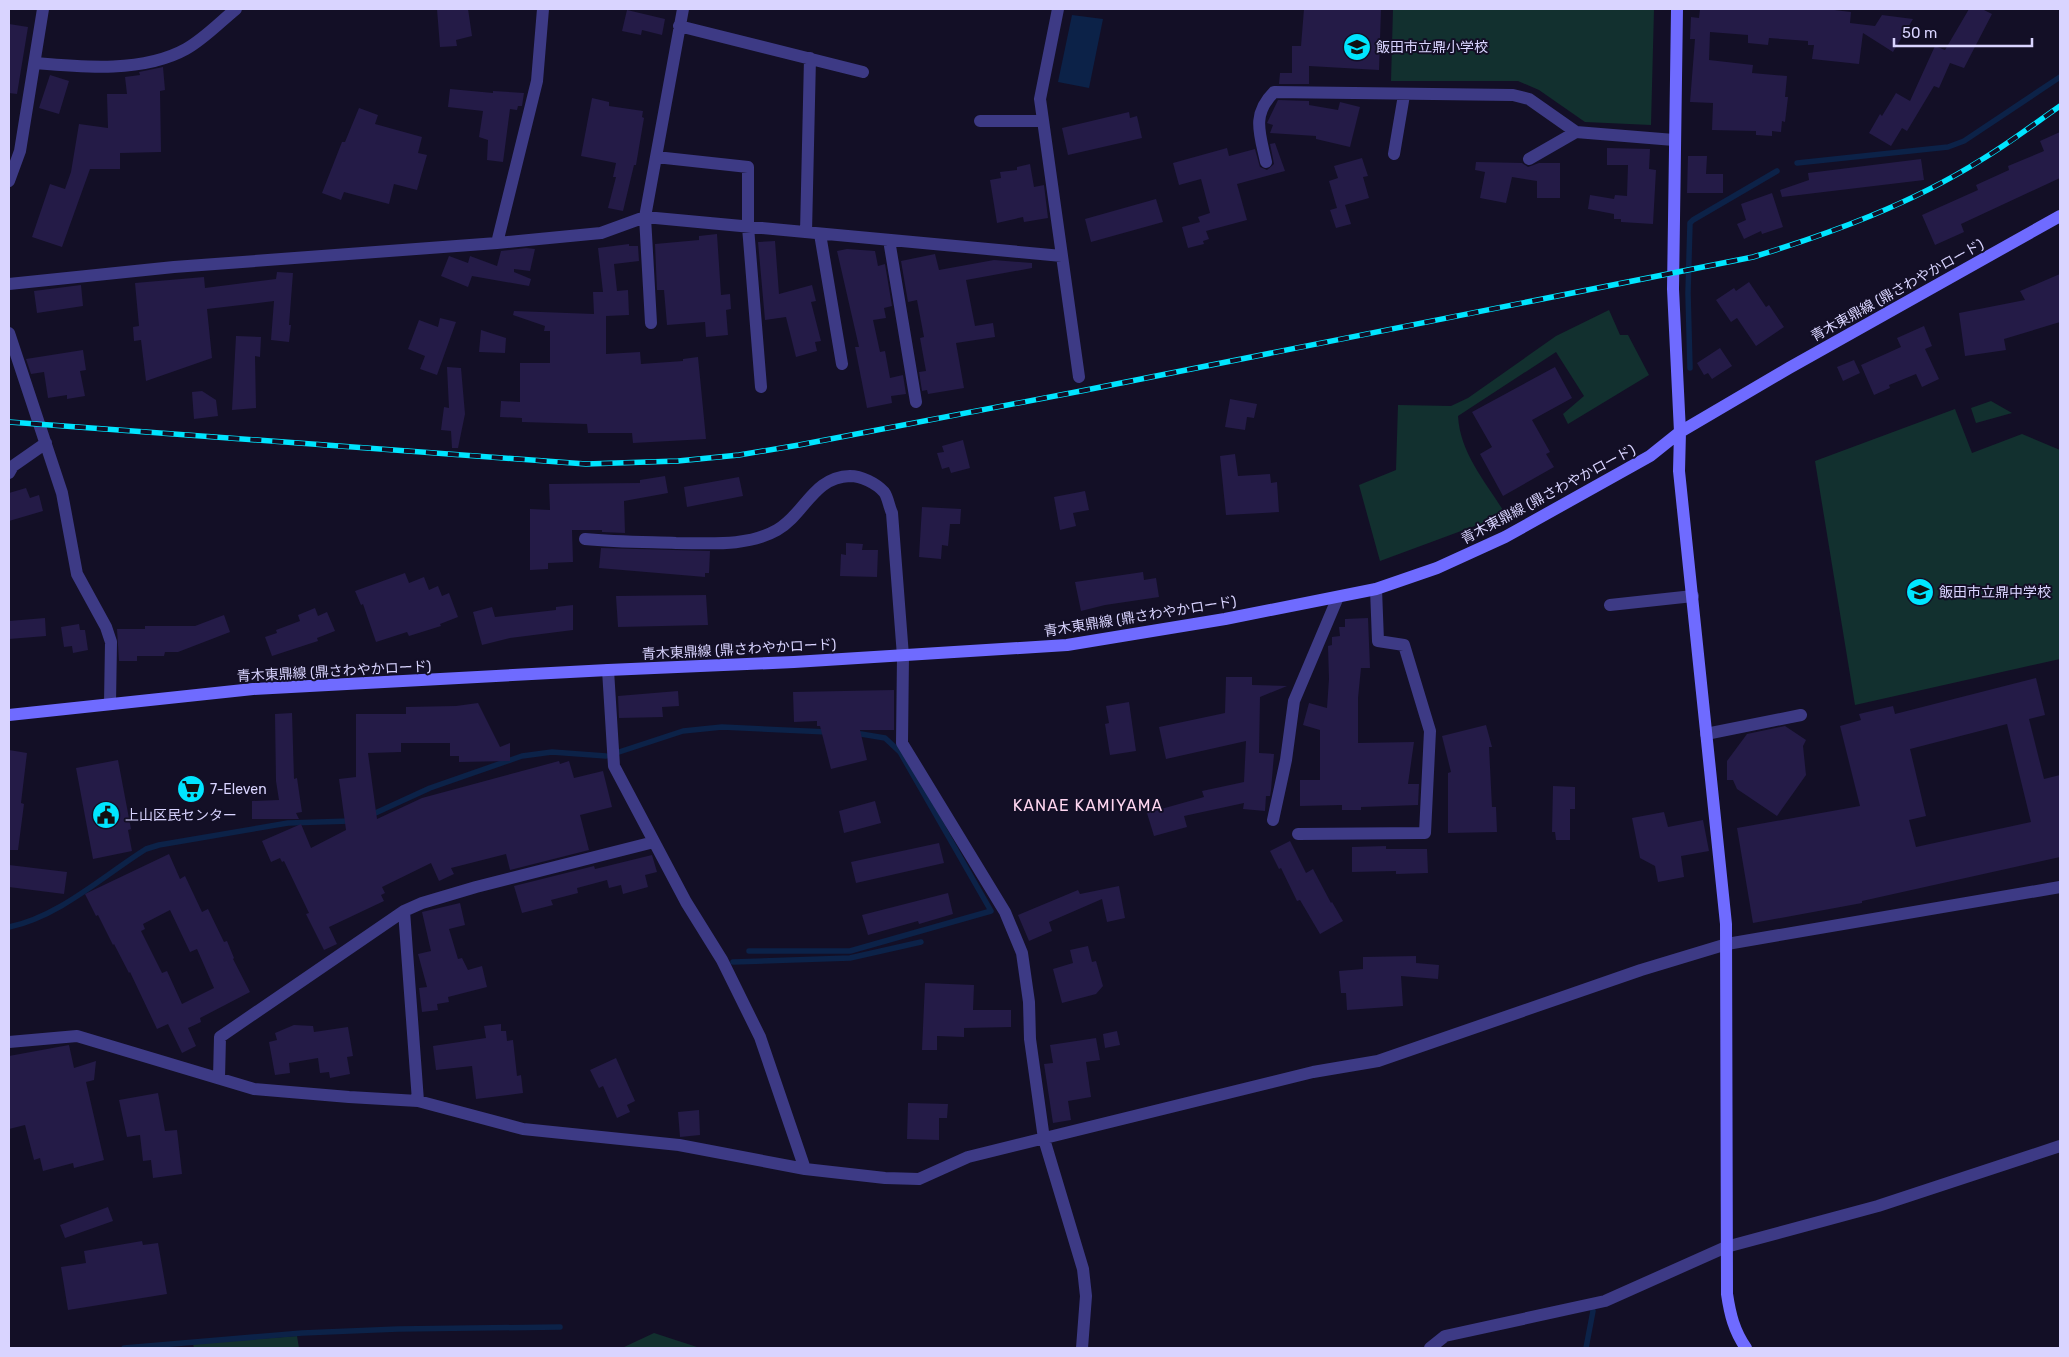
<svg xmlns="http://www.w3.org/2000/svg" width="2069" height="1357" viewBox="0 0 2069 1357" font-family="Rubik,'Noto Sans JP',sans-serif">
	<rect width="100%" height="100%" fill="#130f26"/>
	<path fill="#12302f" d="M1393,9H1654L1651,125L1585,122L1539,90L1518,81H1391Z
		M1609,310L1620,335H1628L1649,375L1568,424L1563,414L1584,396L1556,352L1458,416C1460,452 1484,480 1503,510L1480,524L1380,561L1359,485L1396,470L1398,405L1451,406L1468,398L1556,336Z
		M1991,401L2012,413L1976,423L1971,408Z
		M1955,409L1972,453L2022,434L2060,450V659L1855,705L1815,461Z
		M654,1333L700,1348H622Z
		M297,1336L299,1348H194L193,1344Z"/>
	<path fill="#0c2248" d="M1072,15L1103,19L1089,88L1058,82Z"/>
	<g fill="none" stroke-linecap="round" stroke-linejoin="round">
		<path stroke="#0c2248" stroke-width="5.5" d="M1797,163L1948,147L1964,141L2060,77
			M1690,368L1688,293L1690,223L1693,220L1777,171
			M619,752L683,731L722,727L828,732
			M371,815L430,788L522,756L552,752L606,756
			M9,927C60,916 103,876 146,849L159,845L288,823L350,821
			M749,951H850L991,911L900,752L885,738L855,733
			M733,962L850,958L921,942
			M124,1348L302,1333L398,1329L560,1327
			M1586,1348L1593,1311"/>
	</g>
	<path fill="#241b47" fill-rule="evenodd" d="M437,9H468L472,36L456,40L457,46L440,47Z
		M1304,9H1381L1379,70L1309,66V84H1279L1280,73H1292V46H1301Z
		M1700,9H1826L1851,12L1850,23L1875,26L1882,15L1913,19L1893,52L1863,33L1859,64L1812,59L1814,45H1808V41L1769,38L1768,45L1748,43V35L1710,32L1709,60L1753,65L1752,73L1787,76L1785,97H1788L1785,122L1782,121L1781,132L1772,131V136L1756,135V131L1712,130L1713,103L1690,102L1695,39H1690L1691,17L1699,18Z
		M1969,9H1982L1992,14L1964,68L1950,63L1939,88L1934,86L1907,131L1902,128L1891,146L1869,133L1880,114L1882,116L1896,93L1910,101L1935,46L1945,50Z
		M627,10L665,19L662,35L642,30L641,35L622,31Z
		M9,24L28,27L17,94L9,93Z
		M163,67L165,90L160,91L161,152L120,153V169H90L62,247L32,237L50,184L65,189L71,172L79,124L108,128L107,94H127L125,77L140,75L139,72Z
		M50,75L69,81L59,114L39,108Z
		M450,89L493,93V91L524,93L522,106H518L517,110L510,109L503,162L487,160L488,140L479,137L483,111L448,107Z
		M592,98L609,102V106L643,111L642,117L644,118L636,165H634L623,211L608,208L616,177H613L616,163L581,156Z
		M1278,100L1309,101V105L1338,110L1340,102L1360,107L1350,147L1316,139V136L1270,133L1273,125L1267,123Z
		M359,108L378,115L375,124L422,137L418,153L427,155L417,190L394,184L389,204L344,192L341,200L322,193L342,142H345Z
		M1129,112L1130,118L1137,116L1142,138L1068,155L1062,128Z
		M2060,132V178L1961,224L1964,232L1935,245L1922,215L1978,190L1976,185L2009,170L2008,166L2044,151L2040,141Z
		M1275,143L1285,171L1237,184L1247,220L1206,231L1209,239L1203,241L1204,244L1188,248L1182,227L1200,222L1198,217L1210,213L1201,179L1179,185L1173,163L1227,148L1229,156L1255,149L1260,167L1267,170L1274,164L1270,144Z
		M1607,148L1650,149L1649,169L1656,170L1653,224L1621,222V219H1614V214L1588,209L1590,195L1614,199L1615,195L1627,196L1628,165H1607Z
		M1688,156H1707L1706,174H1723V193H1687Z
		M1362,158L1368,176L1363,177L1369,198L1345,205L1351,224L1336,228L1330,210L1337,208L1329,181L1338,178L1334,166Z
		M1921,159L1924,180L1782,197L1780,190L1809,180L1808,173Z
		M1476,162L1522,163L1528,167L1539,163H1560V198H1537V181L1512,177L1506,203L1480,198L1485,172L1475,170Z
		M1030,164L1034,187L1044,185L1048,218L1024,222L1023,217L997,223L990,180L1001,178L1000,172L1017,170V167Z
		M1772,193L1783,227L1762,234L1761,231L1744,239L1737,224L1746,220L1741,204Z
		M1156,199L1163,222L1091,242L1085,219Z
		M717,234L721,295L730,294L731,309L726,310L728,335L706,337L705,322L667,325L664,290H657L655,244L699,240V236Z
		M775,241L779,294L812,285L816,301L811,302L821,341L815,342L817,351L796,357L786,317L765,320L758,242Z
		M629,244V246H638L639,261L614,264L617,291L628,290L629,315L606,316V354L640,352L641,364L683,361V359L698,357L706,439L633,443L632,433H588L587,424L522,422V418L500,417L501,401L520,402V363H550V331H544L545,326L513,315L514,311L594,314L593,292H603L598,248Z
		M526,248L535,249L530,271L514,269V272L531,279L529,286L472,276L468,287L441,276L449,256L468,263L470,256L497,266L501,251Z
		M847,249L875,251L878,266L885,264L892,306L884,308L886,318L873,320L880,352L885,351L890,378L903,375L906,394L891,396L892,403L867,408L855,347H859L837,251Z
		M935,254L939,270L994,260L1032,263V268L966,280L975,326L993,323L995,337L956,343L964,388L928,394L927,390L922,391L919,372L926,371L920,338L924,337L917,300L908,302L901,261Z
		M277,272L293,273L289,325H291L289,342L271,340L274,301L207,309L212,358L146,381L141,340L134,341L133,327L139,326L135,283L204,277L205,288L276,279Z
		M2060,274V322L2004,339L2006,350L1965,356L1959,313L2025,300L2020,291Z
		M1749,282L1766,307L1769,305L1784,327L1756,346L1737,318L1731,322L1716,300L1734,288L1736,291Z
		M81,285L83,306L37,313L34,291Z
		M440,318L456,322L437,375L420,369L425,356L408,349L419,320L438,327Z
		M1924,326L1932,346L1925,349L1939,379L1922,387L1916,374L1889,385L1890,388L1874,395L1861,365L1901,347L1897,338Z
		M481,330L506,338L505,353L479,352Z
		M236,336L261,337L260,357L255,356L256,408L232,410Z
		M1720,348L1732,366L1712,379L1708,373L1704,375L1697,363Z
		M83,350L86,370L80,371L85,396L67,399V395L48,398L44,372L31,374L26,359Z
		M1854,360L1860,373L1843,381L1837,367Z
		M447,367L461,368L465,414L458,448H452L451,431L441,430L444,407L449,408Z
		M1555,367L1572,398L1532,420L1550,452L1546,454L1554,467L1503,496L1480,454L1492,447L1472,412Z
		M202,391L216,400L218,416L194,419L192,392Z
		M1230,399L1257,404L1254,418L1247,417L1245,430L1225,427Z
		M963,440L970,468L951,473L949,467L942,469L937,453L944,452L942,446Z
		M1235,454L1238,476L1270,474L1271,483L1277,482L1279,512L1226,515L1220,456Z
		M665,476L668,493L624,501L625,533L602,532V530H572L573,562L548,563V569L530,570V509L550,510L549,484L640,483V480Z
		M739,477L743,496L687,507L684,487Z
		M26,488L30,498L39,495L43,511L9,521V493Z
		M1085,491L1089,510L1073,513L1076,526L1060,530L1054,497Z
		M922,507L961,509L960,524H950L948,546L942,545L941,559L919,557Z
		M846,543L863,544L862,550H878L877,577L840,576L841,554L846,555Z
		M601,548L710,551L709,573H705V577L599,568Z
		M1143,572L1144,580L1156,578L1159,597L1105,605L1081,611L1075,582Z
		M405,573L409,583L424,577L429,590L438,586L442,596L449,593L458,617L440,624L441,626L409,636L407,632L376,642L363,604L361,605L355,591Z
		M706,595L708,625L618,627L616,596Z
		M573,605V630L510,638L482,645L473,612L492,607L495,617L556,610V607Z
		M315,608L318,616L327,612L335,631L317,638L318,641L272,656L265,637L277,633L276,630L300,621L298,615Z
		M224,615L230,632L178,652H165L164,656H137V661H119L117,629H145V626H195Z
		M45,618L46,636L9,639V621Z
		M1368,618L1370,668H1361L1358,698V743L1414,742L1408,784H1419L1418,805L1361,807V810H1342V805L1300,806V780H1320V730L1303,725L1309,703L1327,708L1329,679L1328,646L1332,645V637L1340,636L1339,627H1345V619Z
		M79,624L80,630H85L88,650L73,653L72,646L64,647L61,627Z
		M1226,677H1252V685L1287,686L1260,697L1259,753L1274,754L1271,790L1270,796H1266L1265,811L1243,809L1244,803L1184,816L1187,827L1154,836L1147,813L1204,797L1202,791L1244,782L1246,741L1166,759L1159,727L1225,713Z
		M2036,678L2045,715L2029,719L2044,779L2060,775V857L1862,901V903L1753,923L1737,828L1860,806L1840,726L1861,720L1859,714L1880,709L1893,706L1895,714ZM2007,724L2031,822L1916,847L1909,820L1926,816L1910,749Z
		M894,690V730H860L867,760L831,769L820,726H817V721L794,722L793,692Z
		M678,691L679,706L662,707L663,717L619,718L618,696Z
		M1129,702L1136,751L1110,755L1105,724L1109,723L1106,706Z
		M478,703L500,747L510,743V761L459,762V756H450V743H401V752L368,753L377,819L422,798L559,761L560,764L569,761L574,778L603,771L612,807L580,815L589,850L510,870L506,854L451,868L454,874L439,881L431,863L382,887L385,893L381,895L384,901L329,927L337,944L324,950L306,914L309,913L284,861L282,862L280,858L271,862L262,841L301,824L311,848L346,830L339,779L356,777V714H406V707L456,706Z
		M292,713L294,779L297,778L302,812L296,813L299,819H252V801L279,800L276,781L275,714Z
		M1486,725L1492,747H1489L1492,807H1496L1497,832L1448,833V773L1451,772L1442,736Z
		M1785,726L1806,740L1803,746L1806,775L1777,816L1737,789L1733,780H1727V761L1747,734Z
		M9,750L27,753L21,803L24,804L18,850H9Z
		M118,760L131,829L128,830L132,851L93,859L76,768Z
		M1553,786L1575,787V809H1570V840H1556L1555,832H1552Z
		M875,801L881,823L844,833L839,811Z
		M1664,812L1668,827L1703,820L1709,851L1681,856L1684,877L1658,882L1655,866L1640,858L1632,818Z
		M1290,841L1306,873L1313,869L1331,903L1332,902L1343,921L1320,934L1300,900L1297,901L1281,868L1279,869L1270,851Z
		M939,843L944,863L856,883L851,862Z
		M1386,846V849H1427L1428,873L1396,874V871L1352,872V847Z
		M169,854L180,879L185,876L202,912L208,909L224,942L227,941L234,958L233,959L250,992L200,1018L201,1022L188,1028L196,1046L182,1053L168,1024L157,1029L130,972L129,973L114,944L113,945L98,915L96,916L85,894ZM170,910L190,952L197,949L214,988L182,1004L167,971L162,973L141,931L145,929L143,924Z
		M652,855L657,872L645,875L648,887L623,894L621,885L609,888L607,880L577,888L578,893L551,900L553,905L522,913L514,886L594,866L595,869Z
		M9,865L67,872L64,894L9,887Z
		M1119,886L1125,918L1107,922L1102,899L1049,922L1052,931L1029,941L1018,915L1078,890L1080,894Z
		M948,893L953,914L919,924L918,921L868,935L862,915Z
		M460,903L465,925L449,929L458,959L462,958L468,970L482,966L487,987L448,997L449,1002L437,1004L438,1010L422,1012L419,988L427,987L418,954L431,951L422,912Z
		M1088,946L1092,962L1096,961L1103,986L1096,994L1062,1003L1053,969L1073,963L1070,950Z
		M1416,956V963L1439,965L1438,979L1401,976L1403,1006L1347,1010L1346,993H1341L1339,971L1363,969V957Z
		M925,983L974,985L973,1010H1011V1027L964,1028V1037L937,1036V1050H922Z
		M501,1024V1031H506L507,1041L513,1040L517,1076L521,1075L523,1093L476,1099L472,1066L436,1070L433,1046L486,1038L484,1026Z
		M294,1025L313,1026L314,1032L348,1027L353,1056L347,1057L350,1074L330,1078L329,1072L320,1073L318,1058L289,1063L290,1073L275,1075L269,1042L277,1040L275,1033Z
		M1117,1031L1120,1045L1105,1048L1103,1034Z
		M1096,1038L1100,1060L1086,1062L1091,1097L1068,1101L1071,1120L1053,1123L1044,1064L1053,1063L1050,1045Z
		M69,1045L74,1068L96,1061L94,1080L86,1082L104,1160L74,1168L73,1163L43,1171L40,1158L34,1160L25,1125L9,1129V1056Z
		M616,1058L635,1101L627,1105L630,1112L617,1118L603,1086L599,1088L590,1070Z
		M158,1093L165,1131L177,1130L182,1174L153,1178L151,1160L143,1161L140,1135L127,1137L119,1100Z
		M908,1103L948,1104L947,1118H939V1140L907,1139Z
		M699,1110L700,1135L680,1137L678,1112Z
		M108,1207L113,1221L65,1238L60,1225Z
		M142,1241L143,1245L158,1243L167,1294L68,1310L61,1267L86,1263L84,1251Z"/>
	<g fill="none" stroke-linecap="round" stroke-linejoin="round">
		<path stroke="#3d3a85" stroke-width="12" d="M1058,9L1040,99L1079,377
			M679,26L863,72
			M35,63C81,67 143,73 186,49C204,39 220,22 236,9
			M980,121H1043
			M1394,154L1404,95
			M656,157L748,167V227L761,387
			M1529,159L1576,132
			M1266,162C1260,134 1251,115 1274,92L1513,95L1529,99L1576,132L1674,140
			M9,181L20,151L43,9
			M806,232L810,58
			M820,234L842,364
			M889,240L916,402
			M497,243L537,81L543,9
			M9,284L174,267L497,243L601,233L645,217L1062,256
			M651,323L645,217L683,9
			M9,333L62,493L77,574L106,627L111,642L110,703
			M9,473L13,466L46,443
			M585,539C616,542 646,542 676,543C709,543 747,547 777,530C805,514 813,477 850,476C861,476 876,483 884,492C888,497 889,507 892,513L903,656L902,743L1005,912L1022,953L1029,1002L1030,1039L1044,1139L1083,1269L1086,1296L1082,1348
			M1610,605L1693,596
			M608,670L614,766L686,902L722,960L760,1037L805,1169
			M1706,734L1801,715
			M1273,820L1286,760L1294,701L1338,597
			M1298,834L1425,833L1430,731L1404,645L1378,641L1376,589
			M404,911L418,1101
			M9,1042L77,1036L254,1089L349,1097L418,1101L523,1129L679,1145L805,1169L885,1178L919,1179L968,1157L1313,1072L1378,1061L1641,970L1727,944L2060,887
			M219,1078L220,1037L404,911L422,903L476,887L654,842
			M1430,1348L1445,1336L1605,1301L1726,1247L1878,1206L2060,1146"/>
		<path stroke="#6f6bff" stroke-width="12" d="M1677,9L1673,289L1680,432L1679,471L1726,924L1727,1294C1730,1314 1734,1331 1746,1348
			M9,715L253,689L608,670L794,662L1067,645L1225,619L1376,589L1437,568L1505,537L1650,456L1680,432L1789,368L2060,216"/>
		<g stroke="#00e5ff" stroke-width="5.5">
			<path id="rail" d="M9,422L586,464L678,461L739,455L799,445L1081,391L1753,257C1832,233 1911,204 1981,160C2008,144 2034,124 2060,106"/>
		</g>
		<use href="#rail" stroke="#130f26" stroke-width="4" stroke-dasharray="11" stroke-linecap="butt"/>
	</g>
	<defs>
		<g id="school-disc" transform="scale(1.4375)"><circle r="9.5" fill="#00e5ff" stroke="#130f26"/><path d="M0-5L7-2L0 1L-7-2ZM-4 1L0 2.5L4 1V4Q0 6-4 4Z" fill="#111"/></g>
		<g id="supermarket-disc" transform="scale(1.4375)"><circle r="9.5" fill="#00e5ff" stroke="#130f26"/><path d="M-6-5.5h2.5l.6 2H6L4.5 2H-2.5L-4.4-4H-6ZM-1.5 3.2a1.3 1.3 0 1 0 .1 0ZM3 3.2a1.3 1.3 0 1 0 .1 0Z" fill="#111"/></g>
		<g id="civic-disc" transform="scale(1.4375)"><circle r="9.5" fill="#00e5ff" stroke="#130f26"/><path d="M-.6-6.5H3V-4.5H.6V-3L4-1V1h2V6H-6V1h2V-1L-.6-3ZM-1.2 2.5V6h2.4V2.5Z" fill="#111"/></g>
	</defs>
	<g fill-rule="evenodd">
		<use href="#school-disc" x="1357" y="47"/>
		<use href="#school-disc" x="1920" y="592"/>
		<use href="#supermarket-disc" x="191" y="789"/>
		<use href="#civic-disc" x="106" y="815"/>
	</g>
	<g text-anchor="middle" stroke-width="4" stroke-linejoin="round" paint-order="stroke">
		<g font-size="14" fill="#d9d4ff" stroke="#130f26" text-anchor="start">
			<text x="1376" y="52">飯田市立鼎小学校</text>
			<text x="1939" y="597">飯田市立鼎中学校</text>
			<text x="210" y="794">7-Eleven</text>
			<text x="125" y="820">上山区民センター</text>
		</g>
		<g font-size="14" fill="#d9d4ff" stroke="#130f26">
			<text transform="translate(1897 290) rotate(-29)" y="5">青木東鼎線 (鼎さわやかロード)</text>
			<text transform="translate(1548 494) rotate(-28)" y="5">青木東鼎線 (鼎さわやかロード)</text>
			<text transform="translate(1140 616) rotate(-9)" y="5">青木東鼎線 (鼎さわやかロード)</text>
			<text transform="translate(739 649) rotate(-3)" y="5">青木東鼎線 (鼎さわやかロード)</text>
			<text transform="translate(334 671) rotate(-3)" y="5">青木東鼎線 (鼎さわやかロード)</text>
		</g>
		<g font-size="16" letter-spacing="1" fill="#ffd6f0" stroke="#130f26">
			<text x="1088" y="811">KANAE KAMIYAMA</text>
		</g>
	</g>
	<rect width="2069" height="1357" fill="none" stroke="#d9d4ff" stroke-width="20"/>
	<path d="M1894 38v8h138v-8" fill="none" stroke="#d9d4ff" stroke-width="2.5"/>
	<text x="1902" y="38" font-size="15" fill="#d9d4ff" stroke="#130f26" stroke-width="4" paint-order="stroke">50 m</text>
</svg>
